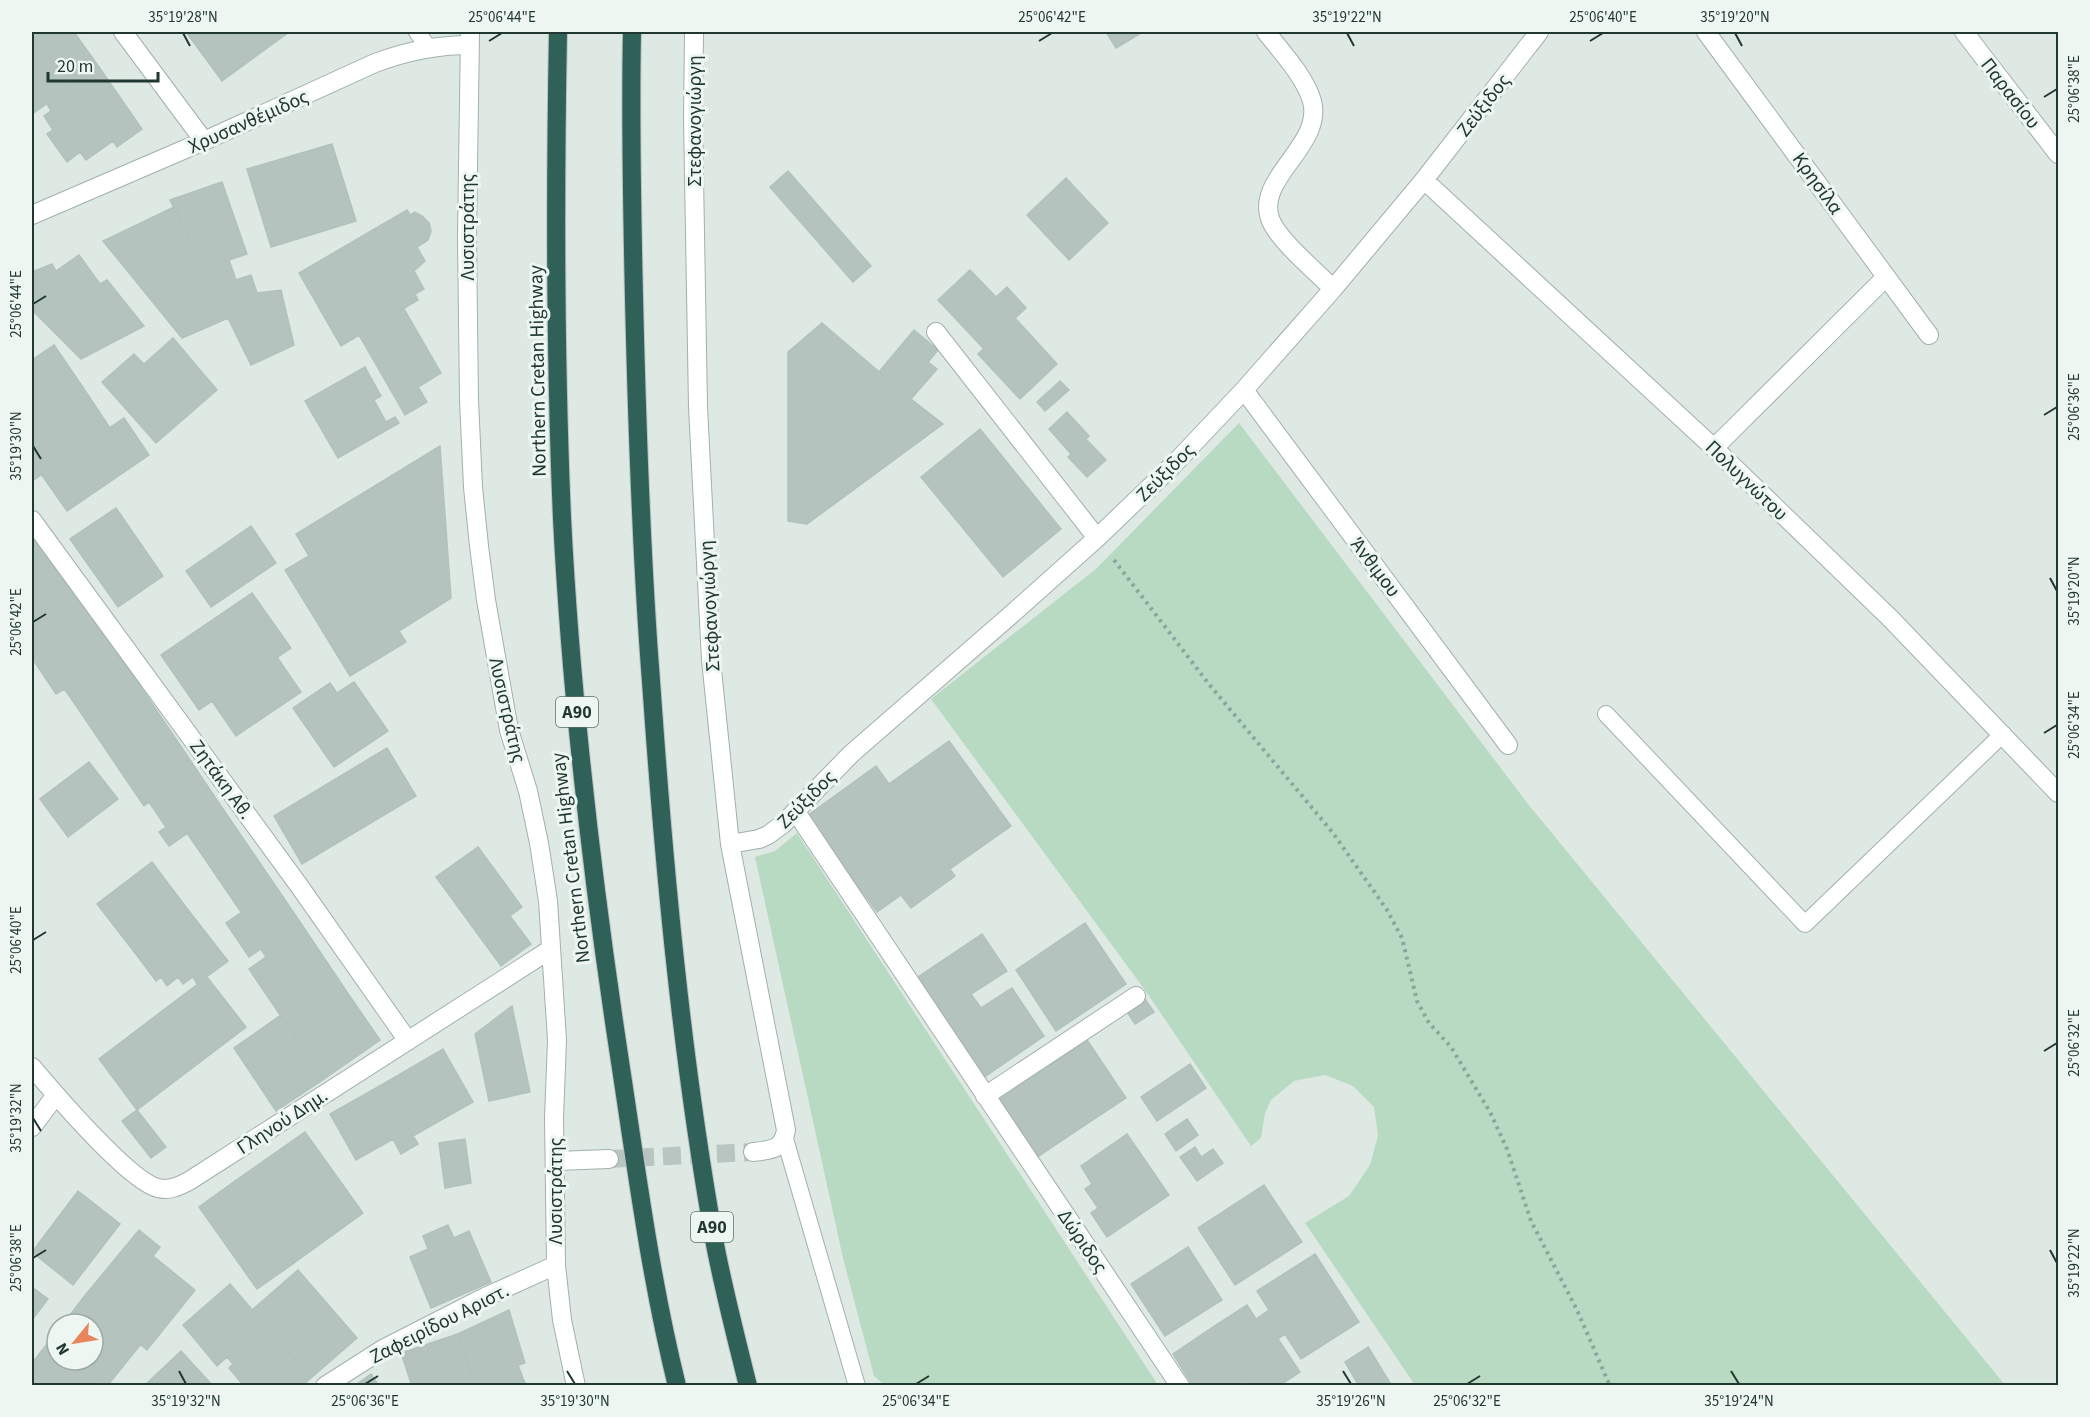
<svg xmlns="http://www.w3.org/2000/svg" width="2090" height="1417" viewBox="0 0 2090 1417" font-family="'Source Sans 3',sans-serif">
	<rect width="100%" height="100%" fill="#dee9e4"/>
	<path fill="#b8d9c2" d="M1239,423L1528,804L2005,1385H1415L1305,1223L1349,1196L1370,1165L1378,1136L1374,1107L1353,1086L1325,1075L1294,1081L1271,1100L1265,1113L1261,1138L1251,1146L1145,990L931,699L1097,568Z
		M797,833L1158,1385L886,1386L874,1376L843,1258L755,857L775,851Z"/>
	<path fill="#b4c3be" stroke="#b1c2bc" stroke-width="1.5" d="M32,32H74L99,67L32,114Z
		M186,32H289L222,81Z
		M1106,32H1143L1116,48Z
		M99,67L142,129L117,147L113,141L86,160L80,152L67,162L47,134L53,130L44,116L51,111L47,104Z
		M332,144L356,221L271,247L247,169Z
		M788,171L871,266L853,282L770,187Z
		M1066,178L1108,223L1069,260L1027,215Z
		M222,182L247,254L229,260L236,280L251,275L257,293L281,290L294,345L251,365L170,200Z
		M174,207L228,318L182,338L103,241Z
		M407,210L410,215L415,212L422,216L429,223L431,231L428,240L417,247L425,261L414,271L424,289L415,294L418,300L341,346L299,273Z
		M79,255L100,284L107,280L144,326L81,359L32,310V272L52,264L56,271Z
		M970,270L996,297L1007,287L1026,308L983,348L938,300Z
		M404,309L441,373L418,387L427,402L405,415L359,335Z
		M1015,318L1057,364L1020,399L978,354Z
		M822,323L911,399L943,424L807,524L788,521V352Z
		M914,330L938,350L928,362L937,369L911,399L879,372Z
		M173,338L217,390L156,443L102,382L134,354L144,364Z
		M54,345L80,383L32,416V360Z
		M365,367L381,396L374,400L386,422L395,417L399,423L338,458L305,401Z
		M1060,381L1069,390L1045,411L1037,402Z
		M80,383L110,428L32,481V416Z
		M1067,412L1089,436L1071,454L1049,429Z
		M124,418L149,455L67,511L41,474Z
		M980,429L1061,529L1003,577L921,477Z
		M1086,439L1106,460L1087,477L1068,457Z
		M440,446L451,598L399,631L406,642L350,676L285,570L309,556L296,534Z
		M116,508L163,576L118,607L70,539Z
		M251,526L276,563L211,607L186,571Z
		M36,533L74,590L32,619V536Z
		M74,590L121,658L68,694L64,689L56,694L32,658V619Z
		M252,593L291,648L199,710L161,655Z
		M277,657L301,692L236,736L212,701Z
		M121,658L155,708L102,744L68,694Z
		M354,682L388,731L334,767L293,708L330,683L337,693Z
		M155,708L180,745L127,781L102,744Z
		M949,741L1011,826L950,869L889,784Z
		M180,745L223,809L169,846L159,832L166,827L149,802L144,806L127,781Z
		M387,748L416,796L302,864L274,816Z
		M89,762L118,799L68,837L40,799Z
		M876,766L918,824L849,874L807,816Z
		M223,809L277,888L241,912L187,833Z
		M918,824L955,876L911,908L901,895L877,912L849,874Z
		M478,847L522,907L510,916L531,944L501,966L436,877Z
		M152,862L189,911L135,953L97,904Z
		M277,888L300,922L249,957L226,923Z
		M189,911L228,961L197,984L193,977L183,984L178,977L167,986L161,977L156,981L135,953Z
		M300,922L349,995L293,1034L249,969L266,957L261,949Z
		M1085,923L1126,984L1056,1031L1016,970Z
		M982,934L1007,971L971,994L976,1001L946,1021L915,979Z
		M207,977L246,1027L137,1110L99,1059Z
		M1012,988L1044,1036L983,1078L946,1021L976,1001L981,1008Z
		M349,995L380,1040L324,1079L293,1034Z
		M1145,999L1154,1012L1135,1024L1127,1012Z
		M512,1006L530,1092L489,1101L475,1034Z
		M281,1015L324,1079L276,1111L234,1048Z
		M1085,1037L1126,1098L1076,1131L1035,1070Z
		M443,1049L473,1102L413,1136L383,1084Z
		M1190,1064L1206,1088L1157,1121L1141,1097Z
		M1035,1070L1076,1131L1036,1158L995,1097Z
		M383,1084L418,1144L401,1154L393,1139L356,1160L330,1114Z
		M137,1110L166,1147L151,1158L122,1121Z
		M1187,1119L1198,1135L1176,1151L1165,1134Z
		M305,1132L363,1213L294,1263L235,1181Z
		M1127,1134L1169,1195L1107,1237L1091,1213L1098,1208L1085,1189L1092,1184L1081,1166Z
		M465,1139L471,1183L445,1188L439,1143Z
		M1195,1147L1201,1157L1213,1149L1223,1163L1197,1181L1180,1157Z
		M235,1181L294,1263L257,1289L199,1207Z
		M1264,1185L1302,1242L1235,1285L1198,1228Z
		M78,1191L120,1224L73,1285L32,1252Z
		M448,1225L454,1238L469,1231L491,1282L431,1308L410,1257L428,1249L423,1236Z
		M139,1230L160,1247L153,1256L195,1290L147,1350L83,1298Z
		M1188,1247L1222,1300L1165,1336L1131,1284Z
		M1315,1254L1359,1322L1301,1359L1285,1334L1278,1339L1300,1372L1279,1386H1251L1213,1327L1247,1305L1256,1319L1269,1310L1257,1291Z
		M298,1270L357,1338L311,1378L252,1310Z
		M230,1284L311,1378L302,1386H244L229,1368L233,1364L227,1357L217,1366L183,1325Z
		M32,1287L48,1299L32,1320Z
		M83,1298L140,1345L108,1385L77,1360H93V1324H63Z
		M509,1310L525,1363L518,1365L526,1386H475L458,1334Z
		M1213,1327L1251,1386H1193L1173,1354Z
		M57,1331V1344L51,1339Z
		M458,1334L475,1386H412L401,1353Z
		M51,1339L57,1344V1360H77L108,1386H32V1363Z
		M1368,1347L1392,1386H1359L1345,1362Z
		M181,1351L213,1386H144Z
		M371,1374L379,1386H354Z"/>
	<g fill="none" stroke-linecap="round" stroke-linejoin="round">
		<path stroke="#b8c5c0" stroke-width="18" stroke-dasharray="18 9" stroke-linecap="butt" d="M609,1159L753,1152"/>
		<g stroke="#a2b0ab" stroke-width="18">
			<path id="lane" d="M417,32L428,47
				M1606,714L1805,924L2003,734
				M785,1139L857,1386"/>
		</g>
		<g stroke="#a2b0ab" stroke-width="20">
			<path id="street" d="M123,32L204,141
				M470,32L467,237L469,400L473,487L479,546L486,600L509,730L528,791L539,843L548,901L557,1040L554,1118L556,1265L562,1320L576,1386
				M694,32L693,117L698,407L711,660L730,844L786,1130C783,1150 770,1150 753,1152
				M1266,32C1281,51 1305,77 1312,101C1324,146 1253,179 1271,221C1280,242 1317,272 1333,289
				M1706,32L1929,335
				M1964,32L2058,154
				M1424,180L1714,448L1890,618L2058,793
				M32,215L204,141L375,63C407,51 436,45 470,45
				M936,332L1097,538
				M1244,390L1508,745
				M1714,448L1886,277
				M32,520L300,887L408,1041
				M796,812L1180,1386
				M730,844L759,839L768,835L783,824L851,754L1013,613L1097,538L1174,464L1244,390L1333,289L1424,180L1539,32
				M32,1067C54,1093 130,1182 158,1188C170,1191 179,1186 189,1181L551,949
				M985,1096L1136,996
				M32,1127L56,1095
				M556,1161L609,1159
				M325,1386L383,1349L483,1298L556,1265"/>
		</g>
		<g stroke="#bcc3c2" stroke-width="20">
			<path id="highway" d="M558,32C555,193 555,356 562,518C571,698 592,877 619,1055C636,1166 650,1277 677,1386
				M632,32C630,121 632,209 634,298C637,426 641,554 651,681C664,868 681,1054 714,1239C723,1288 736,1337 748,1386"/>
		</g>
		<path stroke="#81aa9f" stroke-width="4" stroke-dasharray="3 4.5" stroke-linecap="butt" d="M1114,560L1208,683L1333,833L1387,910L1402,938L1417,1001L1429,1023L1451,1047L1490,1112L1507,1149L1531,1221L1577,1310L1610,1386"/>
		<use href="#lane" stroke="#fff" stroke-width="16"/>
		<use href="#street" stroke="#fff" stroke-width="18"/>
		<use href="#highway" stroke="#2f6159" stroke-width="18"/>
	</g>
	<path fill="none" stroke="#213732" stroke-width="2" d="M183,33L190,46M1347,33L1354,46M1735,33L1742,46M489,41L502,33M1039,41L1052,33M1590,41L1603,33M2044,97L2057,89M33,304L46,296M2044,415L2057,407M33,446L41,459M2050,578L2057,591M33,622L46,614M2044,733L2057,725M33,940L46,932M2044,1051L2057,1043M33,1118L41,1131M2050,1250L2057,1263M33,1258L46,1250M179,1371L186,1384M567,1371L575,1384M1343,1371L1351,1384M1731,1371L1739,1384M365,1384L378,1376M916,1384L929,1376M1467,1384L1480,1376"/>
	<g text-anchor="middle" stroke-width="6" stroke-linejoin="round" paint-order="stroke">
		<g fill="#eef6f2" stroke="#5e706c" stroke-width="1.5">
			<rect x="556" y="697" width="42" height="30" rx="4.5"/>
			<rect x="691" y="1212" width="42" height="30" rx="4.5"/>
		</g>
		<g font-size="18" font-weight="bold" fill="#213732">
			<text x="577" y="718">Α90</text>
			<text x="712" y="1233">Α90</text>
		</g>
		<g font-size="20" fill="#213732" stroke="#eef6f2">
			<text transform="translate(2011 93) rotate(52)" y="7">Παρασίου</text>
			<text transform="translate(1483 105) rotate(-52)" y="7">Ζεύξιδος</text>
			<text transform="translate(248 121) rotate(-24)" y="7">Χρυσανθέμιδος</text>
			<text transform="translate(694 121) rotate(-90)" y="7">Στεφανογιώργη</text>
			<text transform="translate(1818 183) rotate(54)" y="7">Κρησίλα</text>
			<text transform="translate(467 227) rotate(-90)" y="7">Λυσιστράτης</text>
			<text transform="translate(537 371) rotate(-91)" y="7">Northern Cretan Highway</text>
			<text transform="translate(1165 472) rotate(-45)" y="7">Ζεύξιδος</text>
			<text transform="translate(1747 480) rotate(44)" y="7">Πολυγνώτου</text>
			<text transform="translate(1376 567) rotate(53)" y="7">Άνθιμου</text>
			<text transform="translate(709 606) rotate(-93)" y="7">Στεφανογιώργη</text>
			<text transform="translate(508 710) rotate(77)" y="7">Λυσιστράτης</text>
			<text transform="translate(222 779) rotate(54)" y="7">Ζητάκη Αθ.</text>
			<text transform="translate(806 799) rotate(-45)" y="7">Ζεύξιδος</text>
			<text transform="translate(570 858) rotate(-97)" y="7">Northern Cretan Highway</text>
			<text transform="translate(282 1121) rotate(-33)" y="7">Γληνού Δημ.</text>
			<text transform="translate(555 1191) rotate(-90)" y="7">Λυσιστράτης</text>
			<text transform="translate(1083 1241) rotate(56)" y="7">Δώριδος</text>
			<text transform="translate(439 1323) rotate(-27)" y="7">Ζαφειρίδου Αριστ.</text>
		</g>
	</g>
	<rect width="2090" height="1417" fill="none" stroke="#eef6f2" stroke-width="66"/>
	<g transform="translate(75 1342) rotate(240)"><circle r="28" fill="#eef6f2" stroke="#9caaa5" stroke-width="1.5"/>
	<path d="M0-4.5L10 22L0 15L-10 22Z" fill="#e8855c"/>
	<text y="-9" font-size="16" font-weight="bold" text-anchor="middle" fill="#213732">N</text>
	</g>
	<path d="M48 72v9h110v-9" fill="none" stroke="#213732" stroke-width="3"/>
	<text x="57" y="72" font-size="18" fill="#213732" stroke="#eef6f2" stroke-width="4.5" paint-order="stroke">20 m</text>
	<rect x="33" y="33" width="2024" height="1351" fill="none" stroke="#213732" stroke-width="2"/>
	<g font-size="15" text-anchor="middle" fill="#213732">
		<text x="183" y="22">35°19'28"N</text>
		<text x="502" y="22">25°06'44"E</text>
		<text x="1052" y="22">25°06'42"E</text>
		<text x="1347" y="22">35°19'22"N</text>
		<text x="1603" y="22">25°06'40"E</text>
		<text x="1735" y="22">35°19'20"N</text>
		<text transform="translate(2074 89) rotate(-90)" y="5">25°06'38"E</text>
		<text transform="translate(16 304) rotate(-90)" y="5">25°06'44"E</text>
		<text transform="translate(2074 407) rotate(-90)" y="5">25°06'36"E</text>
		<text transform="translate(16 446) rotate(-90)" y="5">35°19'30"N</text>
		<text transform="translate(2074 591) rotate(-90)" y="5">35°19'20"N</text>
		<text transform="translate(16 622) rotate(-90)" y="5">25°06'42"E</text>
		<text transform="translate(2074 725) rotate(-90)" y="5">25°06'34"E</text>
		<text transform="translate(16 940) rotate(-90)" y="5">25°06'40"E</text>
		<text transform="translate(2074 1043) rotate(-90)" y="5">25°06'32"E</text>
		<text transform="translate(16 1118) rotate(-90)" y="5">35°19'32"N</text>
		<text transform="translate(16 1258) rotate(-90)" y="5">25°06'38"E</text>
		<text transform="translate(2074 1263) rotate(-90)" y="5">35°19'22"N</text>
		<text x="186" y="1406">35°19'32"N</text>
		<text x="365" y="1406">25°06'36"E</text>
		<text x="575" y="1406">35°19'30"N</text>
		<text x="916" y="1406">25°06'34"E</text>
		<text x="1351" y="1406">35°19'26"N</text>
		<text x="1467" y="1406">25°06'32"E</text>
		<text x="1739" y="1406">35°19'24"N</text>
	</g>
</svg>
